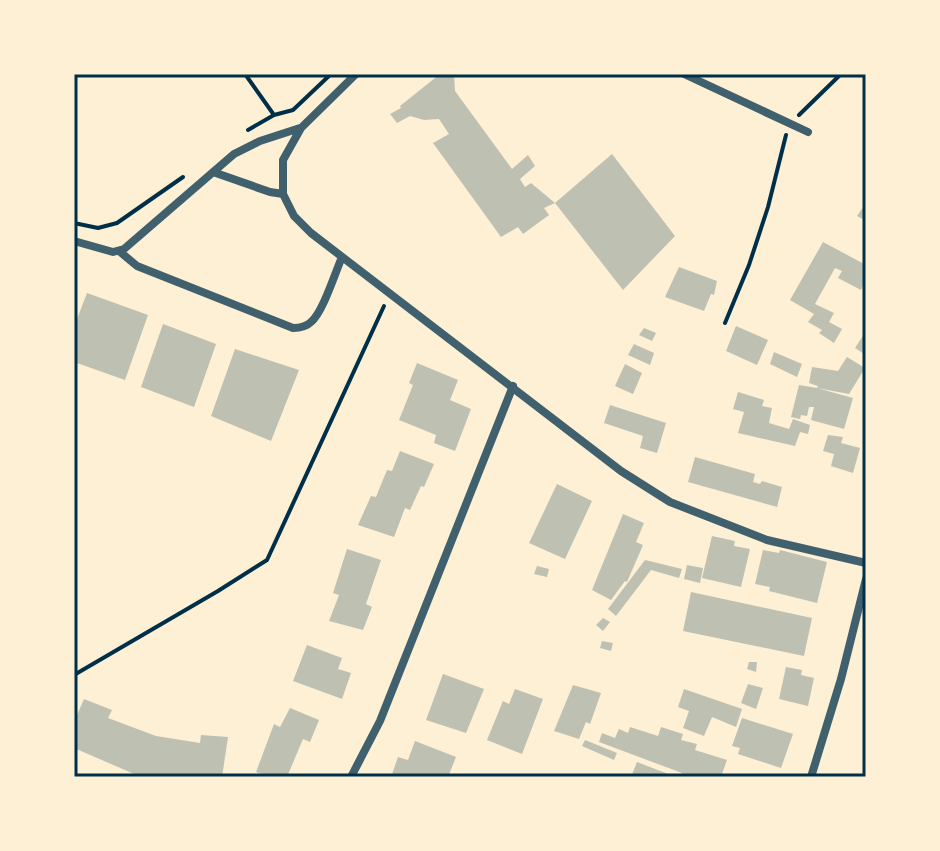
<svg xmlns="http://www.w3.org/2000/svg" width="940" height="851" viewBox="0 0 940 851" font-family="Rubik,sans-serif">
	<rect width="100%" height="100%" fill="#fdf0d5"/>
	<path fill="#bec0b2" d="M440,74H454L455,91L512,169L528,155L535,166L520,179L525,187L531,183L555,203L544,208L549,215L523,234L518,227L501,237L433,143L449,134L439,119L424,120L410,116L397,123L390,114L401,108L400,106Z
		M612,154L675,236L623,290L555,203Z
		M866,203V221L857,216Z
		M823,242L866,265V284L864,283L861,290L838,278L842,271L835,268L815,304L834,313L829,322L842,329L834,343L819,333L822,330L808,322L814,314L790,300Z
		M679,267L717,281L714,295L711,294L704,311L665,297Z
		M87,293L148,315L125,380L74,362V327Z
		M163,324L216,344L194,407L141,387Z
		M736,326L768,340L757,365L726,351Z
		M644,328L656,333L652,341L639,335Z
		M866,331V355L855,348Z
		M634,344L654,353L650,365L628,355Z
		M235,349L299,370L271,441L211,416Z
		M774,352L802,364L797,377L770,364Z
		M847,357L865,368L849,394L817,388L818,386L809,383L812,367L838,371Z
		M417,363L458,380L450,400L471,409L455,451L434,443L436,435L399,420L413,385L409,383Z
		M625,364L642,373L633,394L615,386Z
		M799,385L817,388L853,398L844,429L811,420L814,407H809L807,416L801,415L800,419L791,417Z
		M738,392L764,400L762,406L772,408L769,423L789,429L793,419L810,425L808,434L800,432L795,446L738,433L744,412L733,409Z
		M610,405L666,423L657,453L640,448L643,436L604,423Z
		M828,435L843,437L841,443L860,448L853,473L831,466L834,454L823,451Z
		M400,451L434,464L424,487L421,486L410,510L405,508L394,537L358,525L371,496L376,497L387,470L392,471Z
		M695,457L755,474L753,482L760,484L762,481L782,487L777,507L688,482Z
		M557,484L592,501L565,559L529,543Z
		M623,514L644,523L636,542L643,545L627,582L625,581L611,600L592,590Z
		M712,536L735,541L734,546L750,549L741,587L702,578Z
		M347,549L381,560L366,604L372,607L363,630L329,621L339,595L333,593Z
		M763,550L779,553L780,550L827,562L817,603L769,591L770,587L755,584Z
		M645,560L682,569L679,578L651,570L616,616L608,609Z
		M687,565L703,568L700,583L684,579Z
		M537,566L549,569L547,577L534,574Z
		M691,592L812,618L804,656L683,631Z
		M603,618L610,622L603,631L596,625Z
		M602,641L613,643L611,651L600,648Z
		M307,645L342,658L338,669L351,673L342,699L293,681Z
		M749,662H757L756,672L747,669Z
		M786,667L802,670L801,675L814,678L808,706L779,699Z
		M443,674L484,689L466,733L426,720Z
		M748,684L763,688L756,709L741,703Z
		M573,685L601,693L590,724L586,722L579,739L554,731Z
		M515,689L543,699L522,754L487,740L503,701L509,704Z
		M684,689L742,709L736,727L712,717L704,736L683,728L689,711L678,707Z
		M84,699L112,710L108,718L156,736L200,743L201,735L228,737L222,777H141L74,748V722Z
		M290,708L319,720L310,742L303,739L287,777H270L256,772L274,724L280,727Z
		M742,718L793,734L781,768L738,754L740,748L732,746Z
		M630,727L658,736L661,727L683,734L681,740L697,744L695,750L727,760L722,774L729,777H681L682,773L599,742L602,733L615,738L619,729L628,733Z
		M585,740L617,753L614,760L582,746Z
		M415,741L456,757L448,777H391L398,757L408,760Z
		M637,762L676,777H631Z"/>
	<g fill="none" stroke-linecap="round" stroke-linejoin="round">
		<path stroke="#003049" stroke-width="4" d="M245,74L274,115
			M799,115L841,74
			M248,130L274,115L293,110L331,74
			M74,223L98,228L117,223L183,177
			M725,323L749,265L768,207L786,135
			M74,607L75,630L74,633
			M74,675L218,591L267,560L384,306"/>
		<path stroke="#3f606c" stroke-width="8" d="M356,74L301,128L283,160V194L294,216L311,233L621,471L670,502L767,540L866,563
			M684,74L808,132
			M213,172L270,192L283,194
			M74,241L113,252L124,249L234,154L260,141L300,128
			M119,251L137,266L293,328C300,328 306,327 311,322C323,312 335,273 342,257
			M351,777L380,721L513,386
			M811,777L841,679L866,579"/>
	</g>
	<rect width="940" height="851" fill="none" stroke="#fdf0d5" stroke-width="152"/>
	<rect x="76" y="76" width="788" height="699" fill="none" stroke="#003049" stroke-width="3"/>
</svg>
